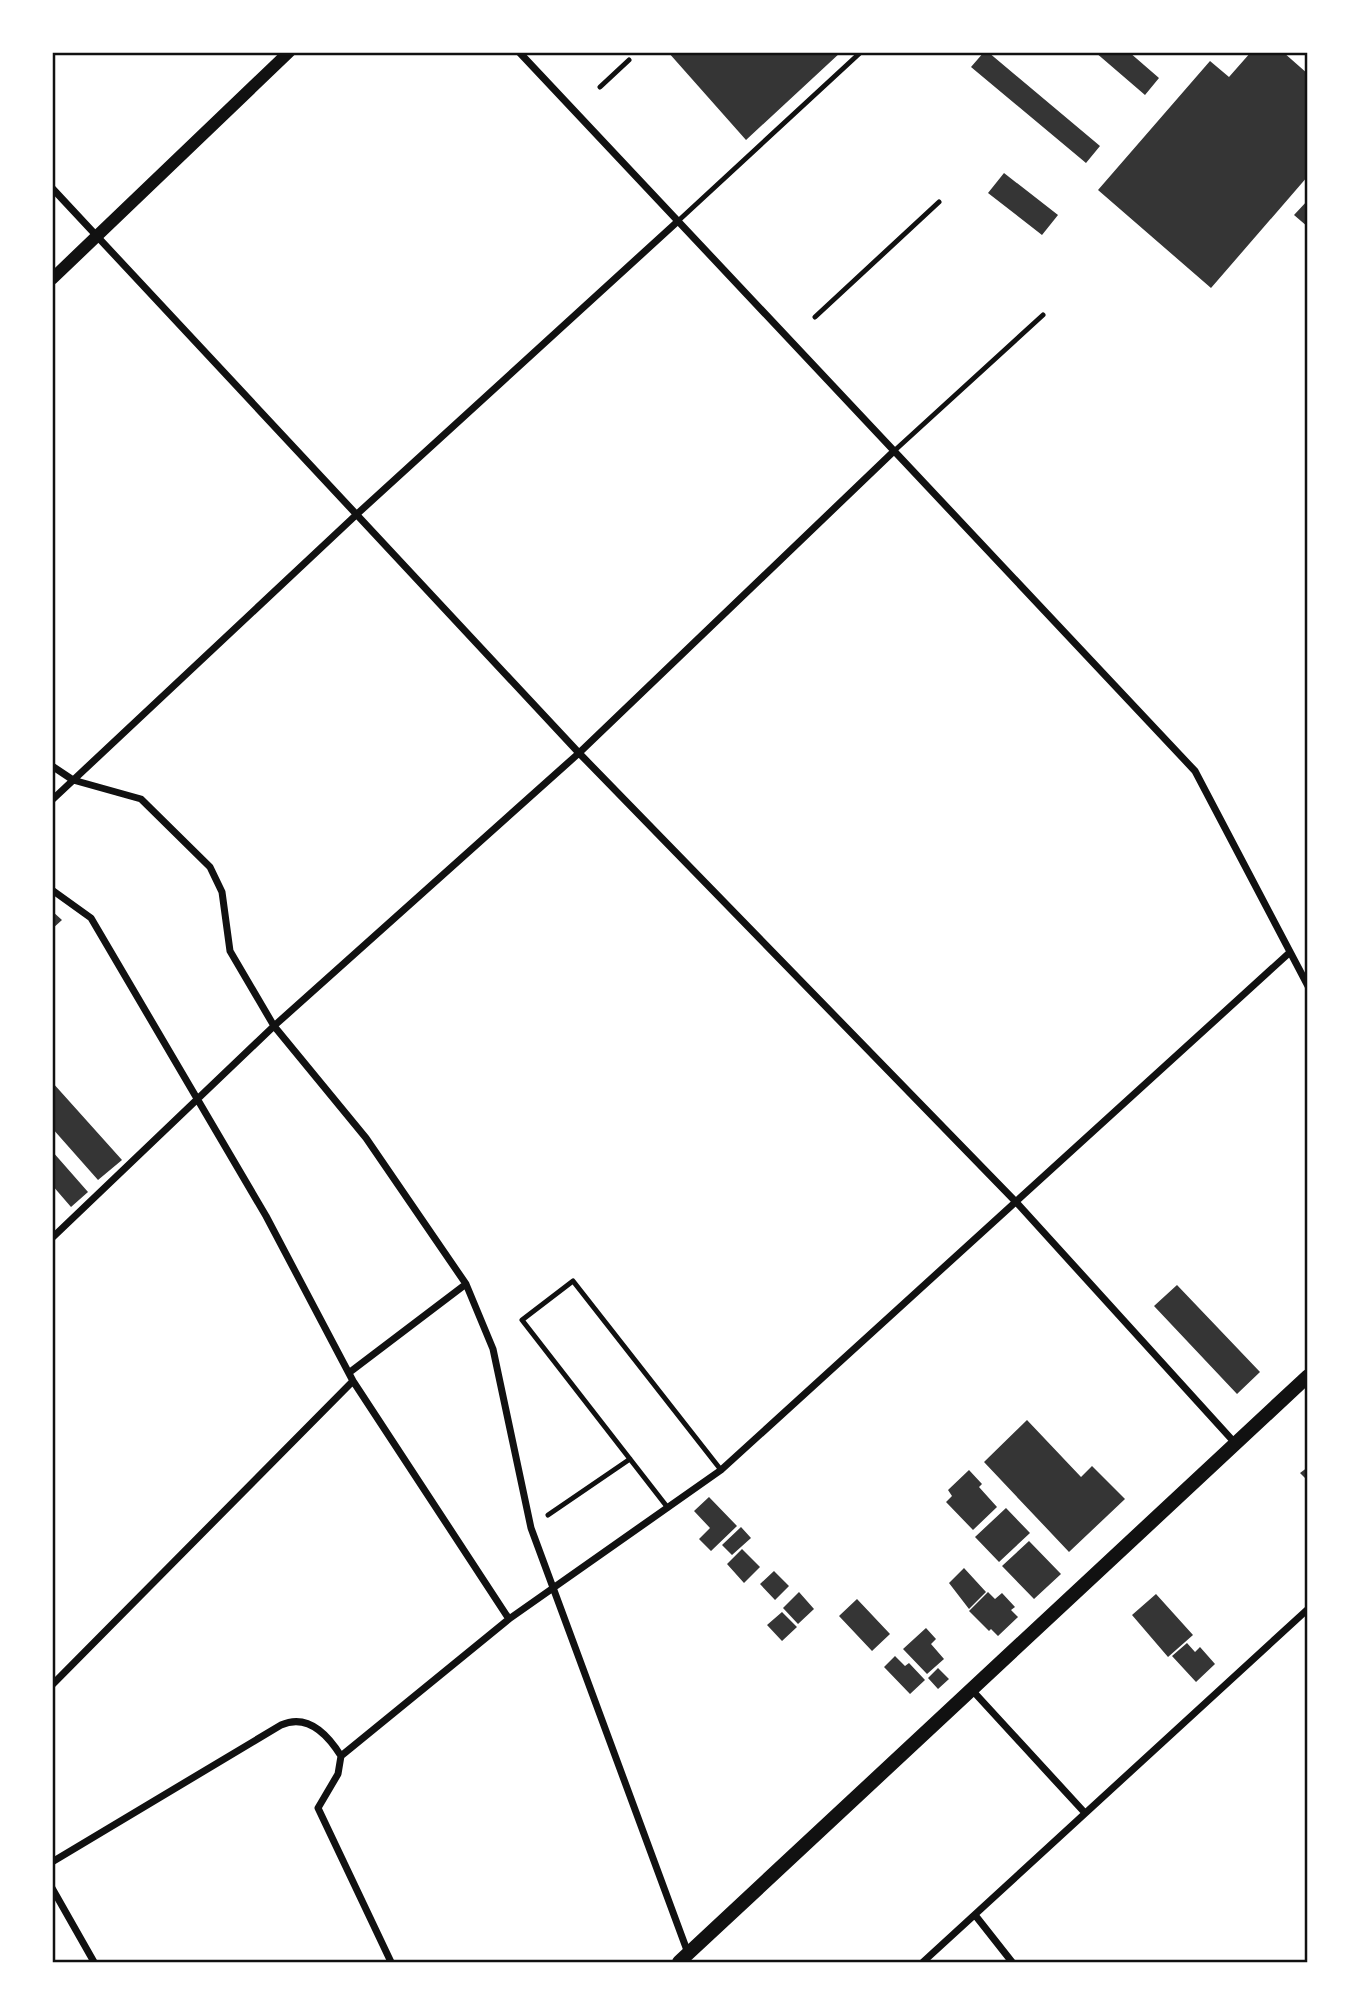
<svg xmlns="http://www.w3.org/2000/svg" width="1360" height="2015" viewBox="0 0 1360 2015" font-family="'Work Sans',sans-serif">
	<rect width="100%" height="100%" fill="#fff"/>
	<path fill="#353535" d="M668,52H841L746,140Z
		M984,52H988L1100,146L1086,163L971,67Z
		M1095,52H1129L1159,78L1145,95Z
		M1251,52H1283L1308,74V176L1211,288L1098,190L1210,61L1229,77Z
		M1004,173L1058,215L1042,235L988,193Z
		M1308,200V227L1294,215Z
		M52,911L62,920L52,929Z
		M52,1082L122,1160L98,1180L52,1128Z
		M52,1151L88,1192L71,1207L52,1185Z
		M1177,1285L1260,1372L1237,1394L1154,1306Z
		M1027,1420L1081,1477L1092,1466L1125,1499L1069,1552L984,1462Z
		M1308,1467V1481L1300,1473Z
		M969,1470L982,1484L979,1487L997,1507L973,1530L946,1502L952,1496L948,1490Z
		M709,1497L737,1526L711,1551L699,1539L710,1528L694,1511Z
		M1006,1508L1030,1533L999,1562L975,1537Z
		M741,1527L751,1538L732,1555L722,1545Z
		M1029,1541L1061,1574L1034,1599L1002,1566Z
		M742,1549L760,1567L744,1583L727,1564Z
		M964,1568L986,1592L969,1609L949,1583Z
		M774,1571L789,1586L775,1600L760,1584Z
		M799,1592L814,1609L798,1624L783,1608Z
		M988,1592L995,1599L1002,1593L1015,1607L1011,1610L1018,1617L998,1636L991,1629L989,1631L969,1611Z
		M1156,1594L1193,1635L1168,1657L1132,1615Z
		M857,1599L890,1634L872,1651L839,1616Z
		M782,1612L797,1627L782,1641L767,1625Z
		M926,1628L936,1639L931,1644L944,1659L927,1674L903,1649Z
		M1187,1643L1195,1652L1200,1647L1215,1664L1196,1682L1172,1656Z
		M895,1656L905,1666L909,1663L925,1680L910,1694L884,1667Z
		M938,1668L949,1679L938,1689L928,1678Z"/>
	<g fill="none" stroke-linecap="round" stroke-linejoin="round">
		<path stroke="#111" stroke-width="5" d="M600,87L629,60
			M677,222L861,52
			M815,317L939,202
			M893,452L1043,315
			M668,1508L522,1320L573,1281L721,1470
			M548,1515L630,1459"/>
		<path stroke="#111" stroke-width="7" d="M519,52L1195,771L1308,986
			M52,188L579,753L1017,1203L1235,1443
			M52,766L73,780L141,799L210,867L222,892L230,951L274,1026L366,1138L466,1284L493,1349L531,1528L688,1953
			M52,800L356,515L677,222
			M52,890L91,918L266,1216L353,1381L509,1619
			M52,1238L274,1026L579,753L893,452
			M350,1372L466,1284
			M52,1685L353,1381
			M972,1690L1085,1813
			M341,1756L509,1619L721,1470L1288,954
			M52,1862L281,1725C308,1713 328,1735 341,1756L338,1774L318,1808L391,1962
			M52,1888L94,1962
			M975,1915L1012,1962
			M923,1962L1308,1609"/>
		<path stroke="#111" stroke-width="12" d="M52,279L289,52"/>
		<path stroke="#111" stroke-width="14" d="M679,1962L1308,1376"/>
	</g>
	<rect width="1360" height="2015" fill="none" stroke="#ffffff" stroke-width="108"/>
	<rect x="54" y="54" width="1252" height="1907" fill="none" stroke="#111" stroke-width="2.5"/>
</svg>
